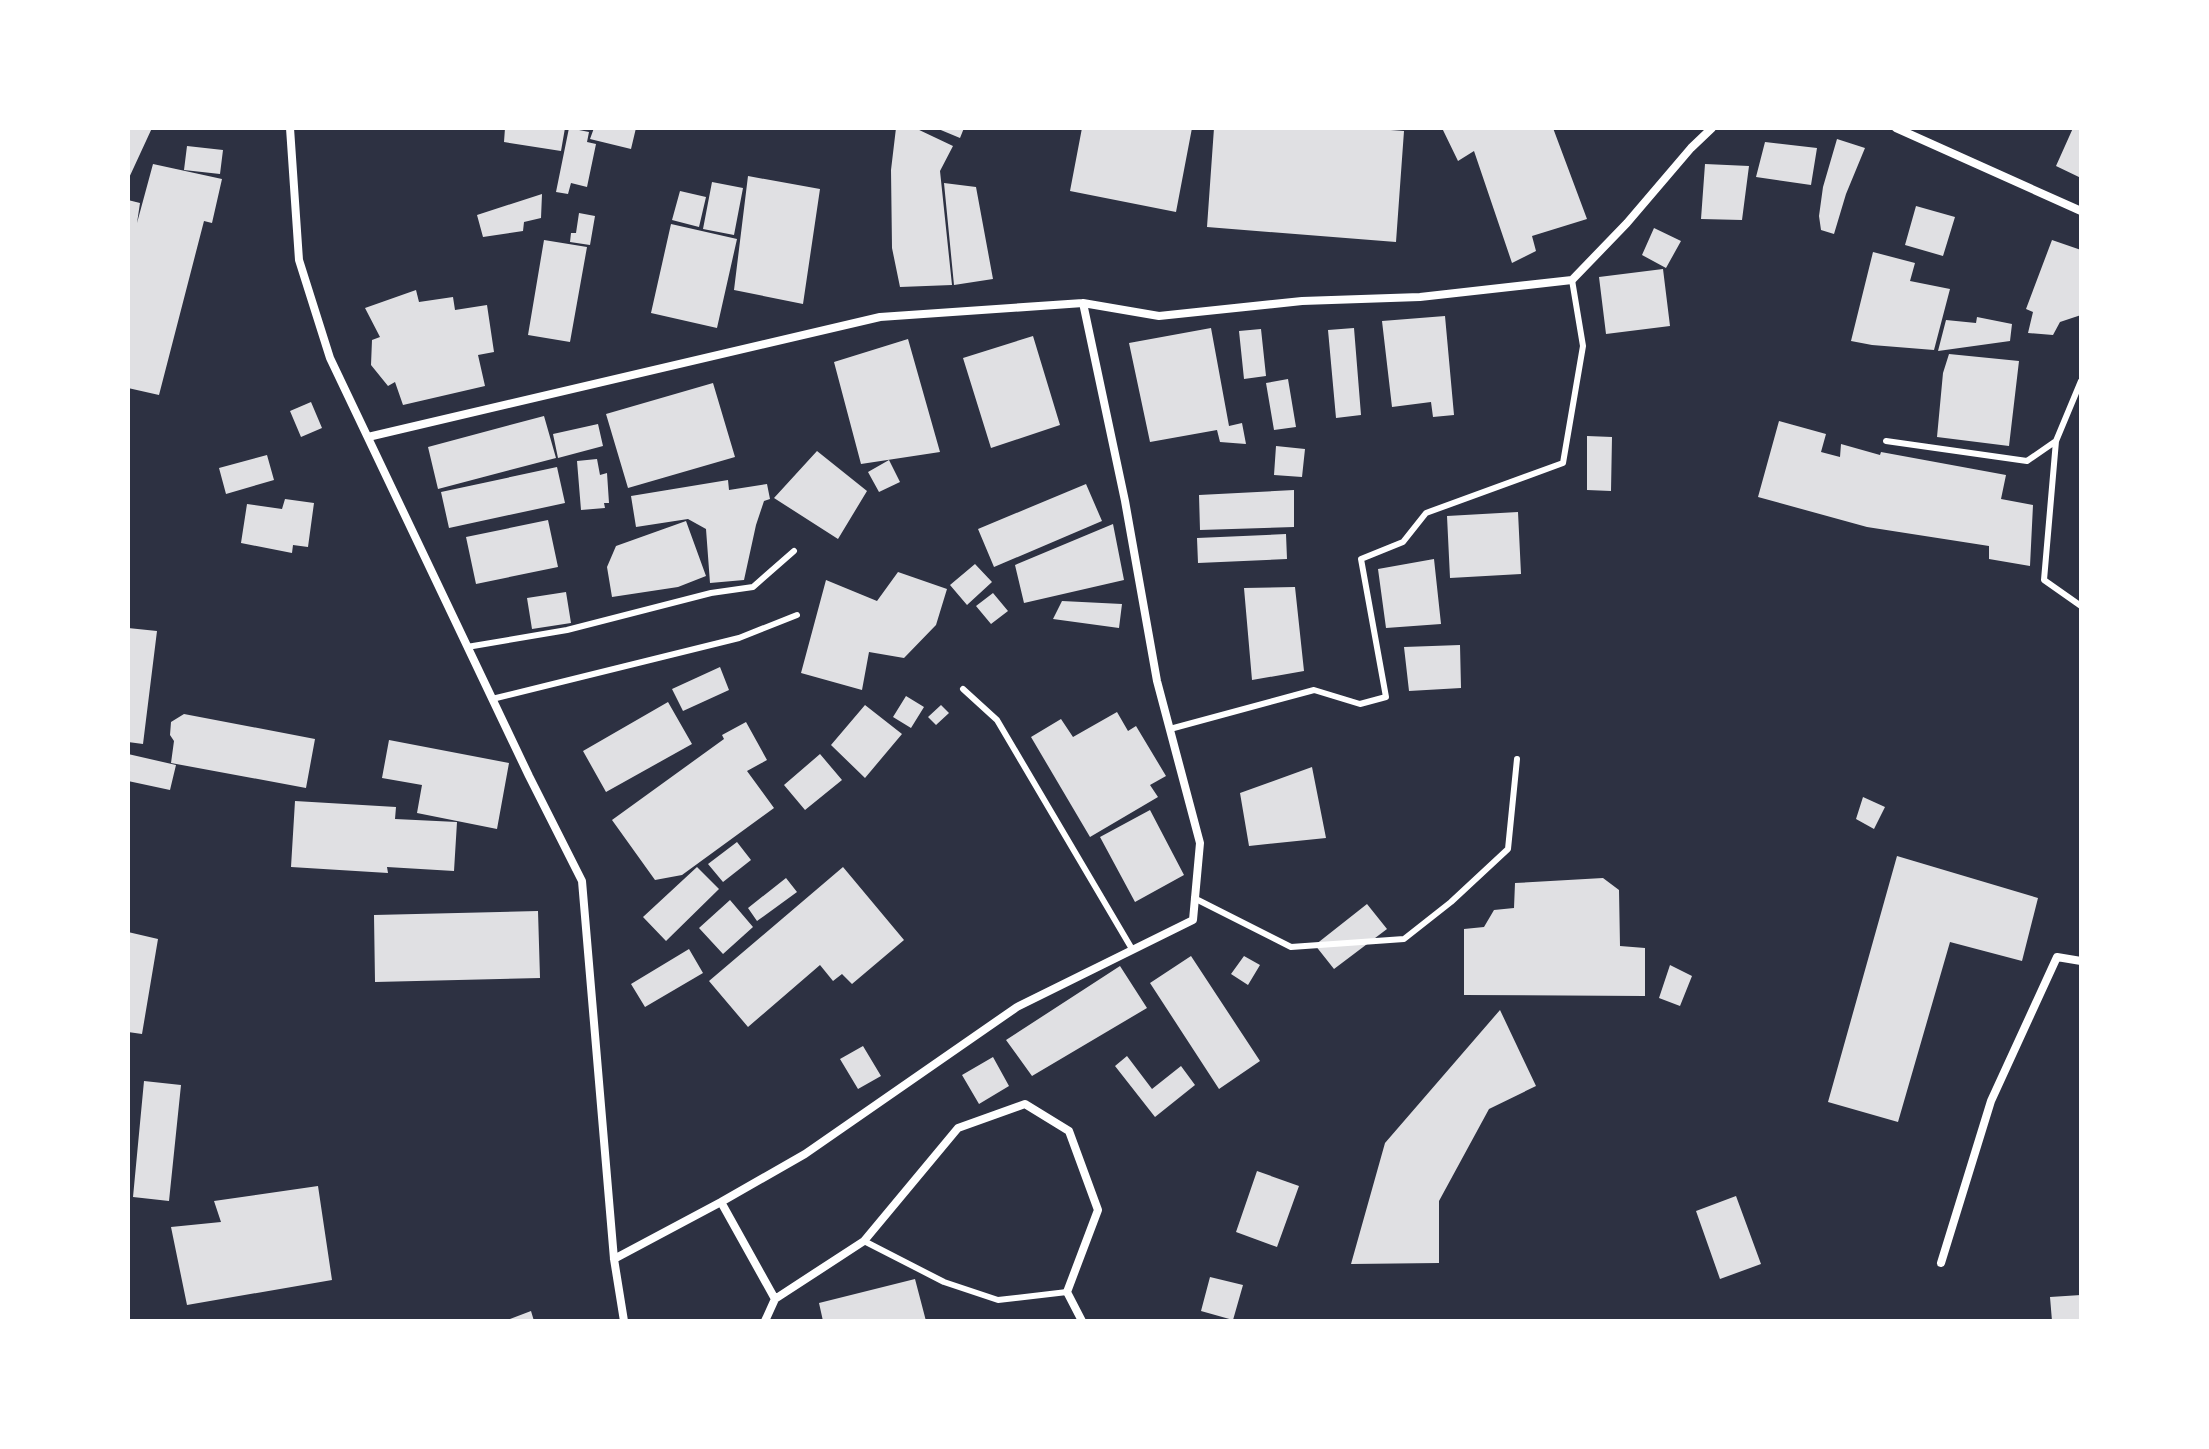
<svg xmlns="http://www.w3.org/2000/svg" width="2209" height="1449" viewBox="0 0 2209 1449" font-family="Commissioner,sans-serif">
	<rect width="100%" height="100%" fill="#2d3142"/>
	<path fill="#e0e0e3" d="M128,128H152L128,180Z
		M505,128H565L561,151L504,142Z
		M569,128L589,132L587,142L596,144L587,187L571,183L568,194L556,192Z
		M594,128H636L631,149L590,139Z
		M896,128H915L953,146L940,171L952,285L900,287L892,248L891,170Z
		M936,128H964L960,138Z
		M1082,128H1192L1176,212L1070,191Z
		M1214,128H1364L1404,131L1396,242L1207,227Z
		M1442,128H1553L1587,219L1532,236L1536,251L1512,263L1474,151L1458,161Z
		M2073,128H2081V178L2056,166Z
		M1837,139L1865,148L1846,194L1834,234L1821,230L1819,216L1823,187Z
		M1765,142L1817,148L1811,185L1756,177Z
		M187,146L223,150L220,174L184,170Z
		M153,164L222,179L212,223L204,221L159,395L128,388V200L140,203L137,223Z
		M1705,164L1749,166L1742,220L1701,219Z
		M748,176L820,189L803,304L734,290Z
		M712,182L743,188L734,235L703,229Z
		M944,183L976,187L993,279L954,285Z
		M680,191L706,197L699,227L672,220Z
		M542,194L541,218L524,222L523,231L483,237L477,215Z
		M1916,206L1955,217L1943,256L1905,245Z
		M579,213L595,216L590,245L570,242L571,233H576Z
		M671,224L737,239L717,328L651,313Z
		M1654,228L1681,241L1666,268L1642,255Z
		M544,240L587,247L570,342L528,335Z
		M2052,240L2081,250V315L2060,322L2053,335L2028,333L2033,312L2026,309Z
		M1873,252L1915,263L1910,281L1950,289L1934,350L1872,345L1851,341Z
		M1663,269L1670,326L1606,334L1599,277Z
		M416,290L419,302L453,297L455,310L487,305L494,352L478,355L485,386L403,405L395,382L388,386L371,365L372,340L380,337L365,308Z
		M1445,316L1454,415L1433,417L1431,402L1392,407L1382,321Z
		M1977,317L2012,324L2010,341L1938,351L1946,320L1976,323Z
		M1211,328L1229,426L1242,423L1246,444L1220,442L1217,430L1150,442L1129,343Z
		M1354,328L1361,415L1336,418L1328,330Z
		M1261,329L1266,376L1244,379L1239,331Z
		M1033,336L1060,425L991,448L963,358Z
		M908,339L940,452L861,464L834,362Z
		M1949,354L2019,361L2009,446L1937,437L1943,373Z
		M1288,379L1296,427L1274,430L1266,383Z
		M713,383L735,457L628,488L606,414Z
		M311,402L322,428L301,437L290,411Z
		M544,416L556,458L438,489L428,447Z
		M1779,421L1826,434L1821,452L1840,457L1841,444L1880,455L1881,452L2006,475L2001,499L2033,505L2030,566L1989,559V546L1867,527L1758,497Z
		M598,424L603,446L558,458L553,434Z
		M1587,436L1612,437L1611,491L1587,490Z
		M1276,446L1305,449L1302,477L1274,475Z
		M817,451L867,491L838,539L774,498Z
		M267,455L274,480L226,494L219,468Z
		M597,459L600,475L607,473L609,503H604L605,508L581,510L577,461Z
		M889,460L900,482L879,492L868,472Z
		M557,467L565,503L449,528L441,492Z
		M728,480L729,490L767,484L770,499L764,501L756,525L744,580L710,583L706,529L688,519L636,527L631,496Z
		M1086,484L1102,521L994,567L978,529Z
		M1294,490V527L1200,530L1199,495Z
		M285,499L314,503L308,547L293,545L292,553L241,543L247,504L282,509Z
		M1518,512L1521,574L1450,578L1447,516Z
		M548,520L558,567L476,584L466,537Z
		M686,521L706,576L678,587L612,597L607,567L616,546Z
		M1113,524L1124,580L1024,603L1015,565Z
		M1286,534L1287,559L1198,563L1197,538Z
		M1434,559L1441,624L1386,628L1378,569Z
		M975,564L992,582L967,605L950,585Z
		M898,572L947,589L936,625L904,658L869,652L862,690L801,673L826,580L877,601Z
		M1295,587L1304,671L1252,680L1244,588Z
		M566,592L571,623L532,629L527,598Z
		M993,593L1008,611L991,624L976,606Z
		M1062,601L1122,604L1119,628L1053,619Z
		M128,628L157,631L143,744L128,742Z
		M1460,645L1461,688L1409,691L1404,647Z
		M720,667L729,690L683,711L672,689Z
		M906,696L924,707L911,728L893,717Z
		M668,702L692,744L606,792L583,751Z
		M865,705L902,734L865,778L831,745Z
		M941,705L949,713L936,725L928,717Z
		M1117,712L1128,731L1136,726L1166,776L1150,785L1158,797L1090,837L1031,737L1061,719L1073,737Z
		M184,714L315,739L306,788L171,763L174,741L170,735L171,722Z
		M746,722L767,760L747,771L774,808L682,875L655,880L612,820L724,739L722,735Z
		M389,740L509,763L497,829L417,813L422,785L382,778Z
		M128,754L176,765L170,790L128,781Z
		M820,754L842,780L805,810L784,785Z
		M1312,767L1326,838L1249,846L1240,793Z
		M1863,797L1885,807L1874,829L1856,819Z
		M295,801L396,807L395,819L457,822L454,871L387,867L388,873L291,867Z
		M1150,810L1184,875L1135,902L1100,837Z
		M737,842L751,860L723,882L708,864Z
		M1897,856L2038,898L2022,961L1950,942L1898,1122L1828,1102Z
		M697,867L719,889L666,941L643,917Z
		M843,867L904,940L852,984L842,974L833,981L820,965L748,1027L709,981Z
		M786,878L797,892L757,921L748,908Z
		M1603,878L1619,890L1620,946L1645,948V996L1464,995V929L1484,927L1494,910L1514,908L1515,883Z
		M730,900L753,927L723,954L699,928Z
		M1367,904L1387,929L1334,969L1315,945Z
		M538,911L540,978L375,982L374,915Z
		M128,932L158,939L142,1034L128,1032Z
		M689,949L703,973L645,1007L631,984Z
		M1191,956L1260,1061L1219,1089L1150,983Z
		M1244,956L1260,965L1248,985L1231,974Z
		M1670,965L1692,976L1680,1006L1659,998Z
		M1120,966L1147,1008L1032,1076L1006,1040Z
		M1500,1010L1536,1086L1489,1109L1439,1201V1263L1351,1264L1385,1143Z
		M863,1046L881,1076L858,1089L840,1059Z
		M1127,1056L1152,1089L1181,1066L1195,1085L1155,1117L1115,1066Z
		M993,1057L1009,1086L979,1104L962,1075Z
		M144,1081L181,1085L169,1201L133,1197Z
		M1257,1171L1299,1186L1277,1247L1236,1232Z
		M318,1186L332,1280L187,1305L171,1227L221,1222L214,1201Z
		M1736,1196L1761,1264L1720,1279L1696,1211Z
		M1210,1277L1243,1285L1233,1320L1201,1311Z
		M915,1279L926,1321H823L819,1303Z
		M2081,1295V1321H2052L2050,1297Z
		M531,1311L534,1321H505Z"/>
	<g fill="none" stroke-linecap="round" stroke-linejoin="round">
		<path stroke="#fff" stroke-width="6" d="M1886,441L2027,461L2056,441L2081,381
			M2056,441L2044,580L2081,606
			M467,647L567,630L711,593L753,587L794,551
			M963,689L997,720L1132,949
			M492,699L739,638L797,615
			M1170,729L1314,690L1360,704L1386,697L1361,559L1403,542L1426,513L1563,463L1583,346L1572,280
			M1194,898L1291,947L1404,939L1451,902L1508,849L1517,759
			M864,1241L944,1282L998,1300L1067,1292"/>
		<path stroke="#fff" stroke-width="8" d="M290,128L299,260L330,358L529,776L582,881L614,1259L624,1321
			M1896,128L2081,211
			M368,437L880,317L1083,303L1159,316L1302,301L1420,297L1572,280L1627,223L1691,148L1712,128
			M721,1202L775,1299L864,1241L958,1128L1025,1104L1069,1131L1098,1210L1067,1292L1082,1321
			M614,1259L721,1202L805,1154L1017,1007L1193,920L1200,843L1157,681L1125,501L1083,303
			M1941,1263L1991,1101L2057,957L2081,961
			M765,1321L775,1299"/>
	</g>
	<rect width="2209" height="1449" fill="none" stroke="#ffffff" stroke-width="260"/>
</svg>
